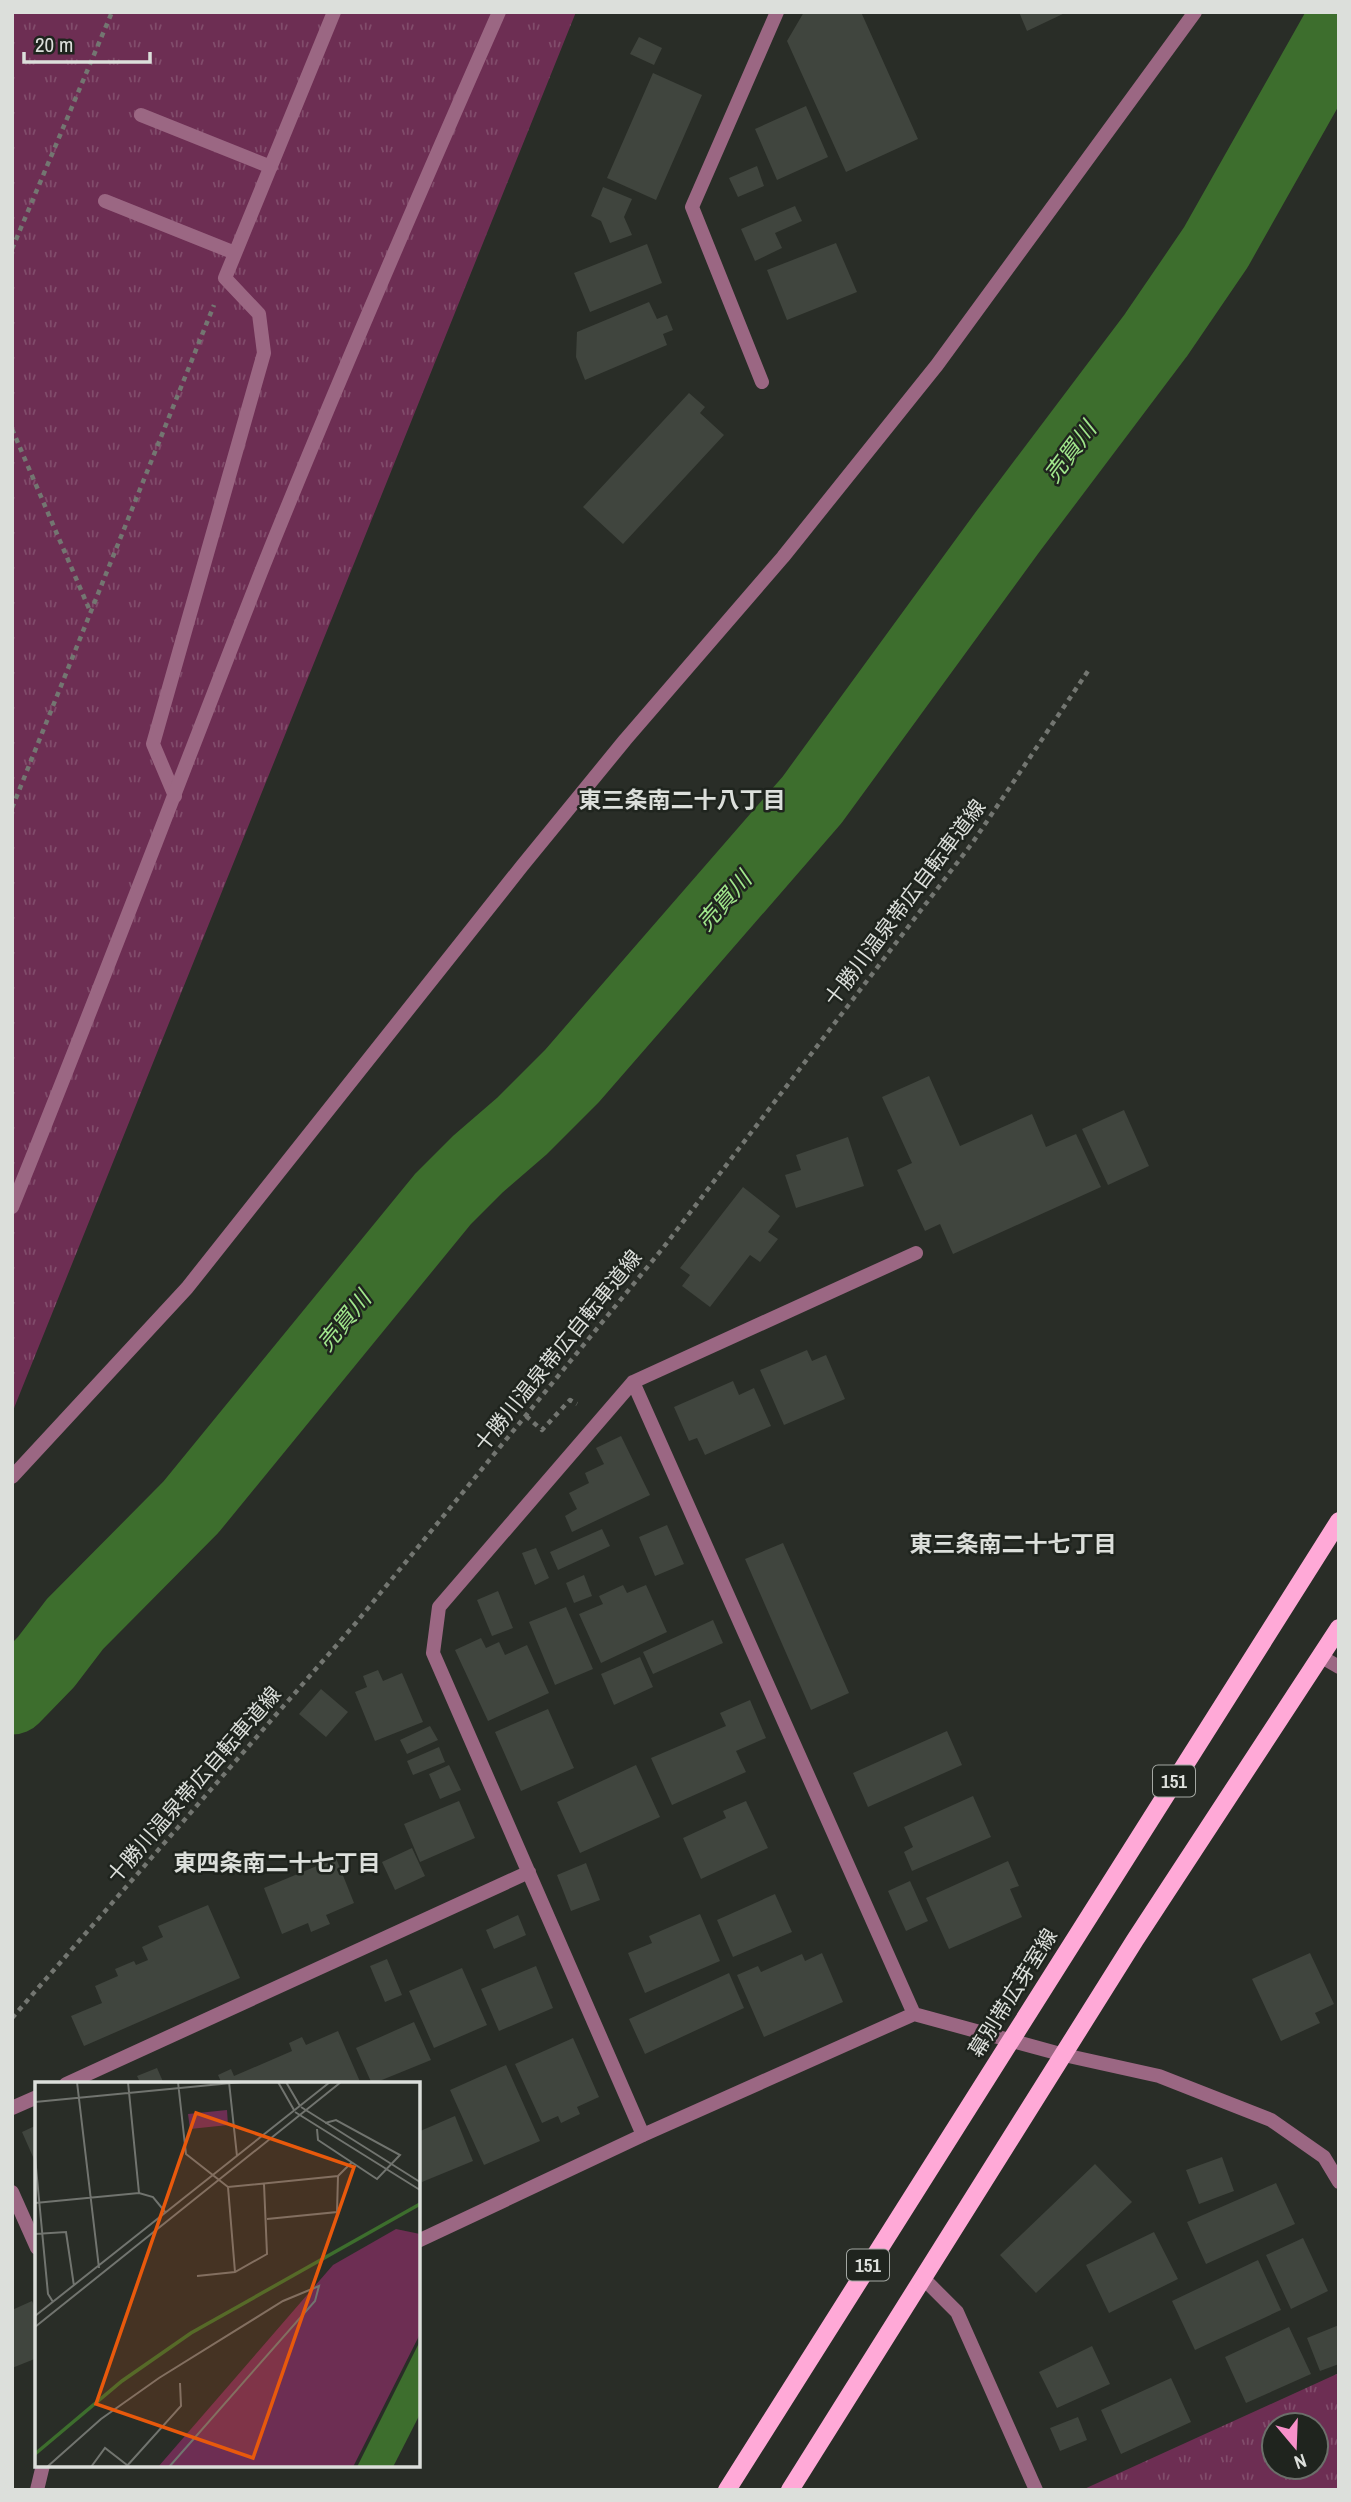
<svg xmlns="http://www.w3.org/2000/svg" width="1351" height="2502" viewBox="0 0 1351 2502" font-family="'Archivo Narrow','Noto Sans JP',sans-serif">
	<defs>
		<pattern id="park-tufts" width="24" height="20" patternUnits="userSpaceOnUse" patternTransform="scale(1.75)"><rect width="24" height="20" fill="#6d2e53"/><path d="M3 7l-1-3M5 7V3M7 7l1-3M15 17l-1-3M17 17v-4M19 17l1-3" fill="none" stroke="#814c6b"/></pattern>
	</defs>
	<rect width="100%" height="100%" fill="#292d27"/>
	<path fill="url(#park-tufts)" fill-rule="evenodd" d="M12,12H576L12,1413Z
		M1339,2373V2490H1082ZM1274,2425H1316V2467H1274Z"/>
	<g fill="none" stroke-linecap="round" stroke-linejoin="round">
		<path stroke="#3d6e2d" stroke-width="75" d="M12,1697L46,1662L75,1624L191,1507L443,1199L478,1164L522,1126L572,1076L812,800L1009,530L1156,335L1216,247L1339,29"/>
	</g>
	<path fill="#40453e" d="M804,12H861L918,139L846,172L787,41Z
		M1019,12H1067L1027,31Z
		M639,37L662,48L654,65L630,54Z
		M653,73L702,95L656,200L607,178Z
		M806,106L828,157L777,180L755,129Z
		M757,166L764,186L738,197L729,178Z
		M603,187L632,199L624,217L632,235L610,243L601,221L591,216Z
		M795,206L802,221L775,233L782,248L755,261L741,229Z
		M836,243L857,292L787,320L767,270Z
		M647,244L662,283L590,312L574,273Z
		M649,302L657,319L667,315L673,330L663,334L667,345L585,380L576,357L577,332Z
		M689,393L705,407L700,413L724,435L623,544L583,507Z
		M929,1076L960,1146L1032,1114L1046,1147L1076,1134L1101,1187L953,1254L940,1224L925,1231L897,1170L912,1163L882,1097Z
		M1124,1110L1149,1166L1108,1185L1082,1129Z
		M848,1137L864,1186L796,1208L785,1175L801,1170L796,1155Z
		M743,1187L780,1216L768,1232L778,1239L760,1262L750,1255L710,1307L682,1286L690,1275L680,1268Z
		M807,1350L812,1361L826,1355L845,1399L784,1425L760,1370Z
		M733,1381L739,1395L754,1388L771,1426L705,1455L697,1438L689,1441L674,1407Z
		M621,1436L650,1495L572,1532L565,1516L577,1509L569,1493L589,1483L585,1473L604,1464L596,1448Z
		M667,1525L684,1564L655,1576L639,1537Z
		M602,1529L610,1546L558,1570L550,1552Z
		M783,1543L849,1693L811,1710L745,1559Z
		M536,1548L549,1578L535,1585L522,1553Z
		M584,1575L592,1596L574,1603L566,1583Z
		M623,1585L627,1593L646,1585L667,1632L601,1663L579,1614L603,1604L599,1596Z
		M498,1591L513,1628L492,1636L477,1600Z
		M566,1607L593,1669L555,1685L529,1622Z
		M713,1620L723,1643L653,1674L643,1652Z
		M481,1638L486,1648L499,1642L505,1655L527,1645L549,1693L488,1721L455,1650Z
		M640,1657L653,1687L614,1705L601,1674Z
		M378,1670L383,1681L402,1673L423,1722L375,1741L355,1692L367,1687L363,1676Z
		M321,1689L348,1712L326,1737L299,1714Z
		M750,1700L766,1738L736,1751L746,1772L672,1805L651,1758L726,1726L720,1713Z
		M548,1709L574,1768L521,1791L495,1732Z
		M430,1726L438,1740L407,1754L400,1740Z
		M947,1731L962,1765L868,1807L853,1773Z
		M439,1747L445,1762L413,1775L407,1761Z
		M449,1765L461,1790L440,1799L429,1774Z
		M636,1765L660,1817L580,1853L557,1802Z
		M973,1796L991,1837L912,1871L904,1852L913,1847L904,1827Z
		M459,1801L475,1838L420,1862L404,1824Z
		M746,1801L768,1848L701,1879L683,1838L726,1818L723,1811Z
		M412,1848L425,1876L395,1890L382,1862Z
		M336,1858L354,1903L326,1915L330,1924L311,1932L308,1923L282,1934L264,1888Z
		M1008,1861L1019,1886L1010,1889L1022,1917L949,1949L926,1898Z
		M586,1863L600,1900L571,1911L557,1875Z
		M910,1881L928,1921L906,1931L888,1891Z
		M775,1894L792,1932L733,1957L717,1920Z
		M208,1905L240,1978L84,2046L71,2016L102,2003L95,1986L118,1976L115,1969L134,1961L136,1965L148,1960L142,1947L163,1937L158,1926Z
		M700,1914L720,1961L645,1993L628,1953L652,1943L649,1936Z
		M518,1915L526,1935L494,1949L486,1930Z
		M822,1953L843,2002L764,2037L737,1975L758,1966L761,1972L802,1954L805,1961Z
		M1310,1953L1334,2004L1315,2013L1320,2023L1281,2041L1252,1979Z
		M387,1959L402,1995L385,2002L370,1966Z
		M536,1966L553,2008L499,2031L481,1989Z
		M462,1968L487,2025L434,2048L409,1991Z
		M729,1973L744,2008L645,2054L629,2019Z
		M414,2022L431,2060L372,2084L356,2048Z
		M338,2031L361,2084H222L218,2075L231,2069L234,2076L292,2051L289,2043L302,2037L306,2045Z
		M573,2038L599,2097L577,2107L580,2114L561,2123L558,2116L542,2123L515,2064Z
		M506,2065L540,2141L484,2165L450,2090Z
		M157,2068L164,2084H141L137,2076Z
		M455,2116L473,2161L422,2182L418,2173V2132Z
		M37,2125V2166L22,2132Z
		M1222,2157L1234,2191L1199,2204L1186,2170Z
		M1095,2164L1132,2202L1036,2293L1000,2255Z
		M1276,2183L1295,2224L1206,2264L1187,2222Z
		M1154,2232L1178,2279L1109,2313L1086,2265Z
		M1303,2238L1328,2291L1291,2309L1266,2255Z
		M1258,2260L1281,2310L1195,2350L1172,2301Z
		M32,2301L37,2311V2358L12,2368V2310Z
		M1339,2325V2364L1320,2371L1307,2338Z
		M1289,2327L1311,2374L1246,2403L1225,2357Z
		M1092,2346L1110,2384L1057,2408L1039,2372Z
		M1171,2378L1191,2422L1121,2454L1101,2410Z
		M1078,2417L1087,2440L1060,2451L1050,2428Z"/>
	<g fill="none" stroke-linecap="round" stroke-linejoin="round">
		<path stroke="#737671" stroke-width="4.5" stroke-dasharray="5 5" stroke-linecap="butt" d="M12,249L112,12
			M12,429L90,611
			M12,808L214,305
			M526,1416L542,1430L570,1400L577,1404
			M12,2018L355,1624L663,1248L973,842L1088,671"/>
		<path stroke="#9b6783" stroke-width="14" d="M141,115L271,167
			M105,201L235,253
			M175,796L153,744L264,353L259,314L225,278L334,12"/>
		<path stroke="#9b6783" stroke-width="14" d="M762,382L692,207L777,12
			M12,1207C99,994 179,780 263,567C338,380 418,196 499,12
			M633,1382L914,2014
			M12,1477L187,1288L522,866L625,740L783,557L937,365L1195,12
			M1320,1656L1339,1667
			M66,2084L529,1872
			M12,2108L37,2097
			M643,2135L433,1653L439,1607L633,1382L916,1253
			M12,2192L37,2248
			M418,2241L643,2135L914,2014L1064,2055
			M923,2278L957,2312L1036,2490
			M37,2490L43,2465"/>
		<path stroke="#9b6783" stroke-width="14" d="M1064,2055L1159,2076L1271,2120L1324,2157L1339,2182"/>
		<path stroke="#ffa9d7" stroke-width="18" d="M727,2490L1339,1521
			M790,2490L1135,1940L1339,1628"/>
	</g>
	<g text-anchor="middle" stroke-width="5" stroke-linejoin="round" paint-order="stroke">
		<g fill="#1f241e" stroke="#a3a7a2" stroke-width="2">
			<rect x="1153" y="1765.5" width="42" height="31" rx="5"/>
			<rect x="847" y="2249.5" width="42" height="31" rx="5"/>
		</g>
		<g font-size="19" font-weight="bold" fill="#dcdfdb">
			<text x="1174" y="1788">151</text>
			<text x="868" y="2272">151</text>
		</g>
		<g font-size="21" fill="#dcdfdb" stroke="#1f241e">
			<text transform="translate(905 903) rotate(-53)" y="7">十勝川温泉帯広自転車道線</text>
			<text transform="translate(558 1351) rotate(-51)" y="7">十勝川温泉帯広自転車道線</text>
			<text transform="translate(194 1785) rotate(-49)" y="7">十勝川温泉帯広自転車道線</text>
			<text transform="translate(1013 1993) rotate(-58)" y="7">幕別帯広芽室線</text>
		</g>
		<g font-size="23" font-style="italic" fill="#a1e78c" stroke="#1f241e">
			<text transform="translate(1070 452) rotate(-53)" y="8">売買川</text>
			<text transform="translate(724 901) rotate(-49)" y="8">売買川</text>
			<text transform="translate(344 1321) rotate(-51)" y="8">売買川</text>
		</g>
		<g font-size="23" font-weight="bold" fill="#dcdfdb" stroke="#1f241e">
			<text x="682" y="808">東三条南二十八丁目</text>
			<text x="1013" y="1552">東三条南二十七丁目</text>
			<text x="277" y="1871">東四条南二十七丁目</text>
		</g>
	</g>
	<g transform="translate(35 2082)">
		<rect width="385" height="385" fill="#292d27"/>
		<path d="M192,28L193,43L155,47L153,32ZM361,147L385,152V252L318,385H123L298,183Z" fill="#6d2e53"/>
		<path d="M385,259V332L358,385H322Z" fill="#3d6e2d"/>
		<path fill="none" stroke="#3d6e2d" stroke-width="3.5" d="M0,372L87,299L156,251L385,122"/>
		<path fill="none" stroke="#71746f" stroke-width="2" d="M42,0L64,186M93,0L104,111M143,0L151,72L193,105L303,94L317,80M194,0L202,74M243,0L259,28M251,0L265,24M0,20L207,0M266,25L385,100M260,30L385,108M282,47L283,58L342,97L365,73L301,38L290,41M0,75L13,212L18,220M193,105L200,190M0,121L104,111L118,115L131,131M232,137L302,130L303,94M0,152L31,150L39,204M162,194L200,190L232,172L229,102M0,234L295,0M0,245L306,0M12,385L66,337L124,296L248,219L284,204L280,219L134,385M56,385L70,366L92,383M91,385L146,324L145,301"/>
		<path fill="#e8590c" fill-opacity="0.15" stroke="#e8590c" stroke-width="3.5" d="M161,31L319,85L218,376L61,322Z"/>
		<rect width="385" height="385" fill="none" stroke="#dcdfdb" stroke-width="3.5"/>
	</g>
	<rect width="1351" height="2502" fill="none" stroke="#dcdfdb" stroke-width="28"/>
	<g transform="translate(1295 2446) rotate(161)"><circle r="33" fill="#1f241e" stroke="#6b6f6a" stroke-width="2"/>
	<path d="M0-5L12 26L0 18L-12 26Z" fill="#f890ca"/>
	<text y="-10" font-size="19" font-weight="bold" text-anchor="middle" fill="#dcdfdb">N</text>
	</g>
	<path d="M24 52v10h126v-10" fill="none" stroke="#dcdfdb" stroke-width="3.5"/>
	<text x="35" y="52" font-size="21" fill="#dcdfdb" stroke="#1f241e" stroke-width="5" paint-order="stroke">20 m</text>
</svg>
